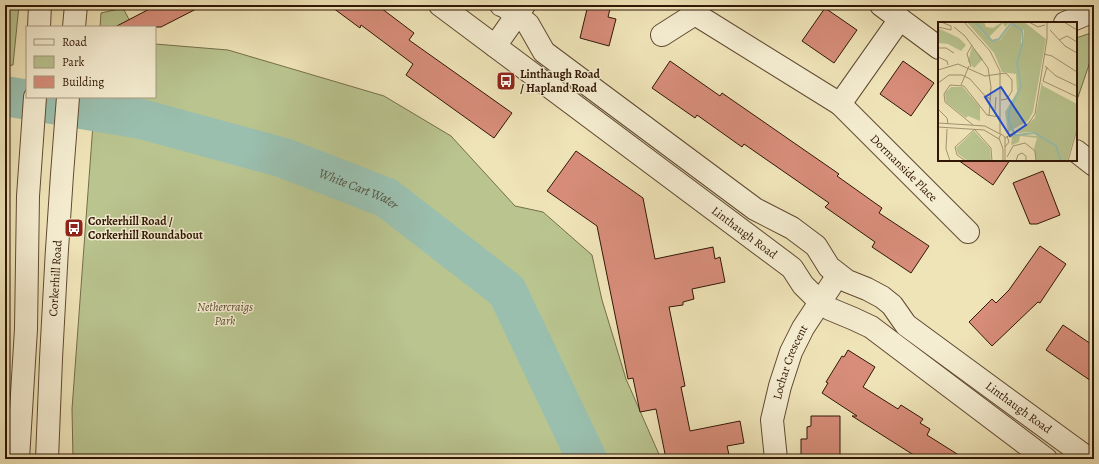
<svg xmlns="http://www.w3.org/2000/svg" width="1099" height="464" viewBox="0 0 1099 464" font-family="Alegreya,serif">
	<rect width="100%" height="100%" fill="#efe4b8"/>
	<filter id="stains"><feTurbulence type="fractalNoise" baseFrequency=".005" numOctaves="4"/><feColorMatrix values="0 0 0 0 .2 0 0 0 0 .09 0 0 0 0 .02 0 0 0 .5 -.17"/></filter>
	<radialGradient id="worn" r=".72"><stop offset=".6" stop-color="#630" stop-opacity="0"/><stop offset="1" stop-color="#630" stop-opacity=".3"/></radialGradient>
	<path fill="#b9c48f" stroke="#756e4a" d="M5,5H19L13,65L5,66Z
		M123,8L133,27H100L101,13Z
		M1094,32V50L1076,103V38Z
		M155,44L228,50L384,96L451,136L515,206L543,212L592,255L602,300L626,379L661,459H73L72,409L95,97H155Z"/>
	<g fill="none" stroke-linecap="round" stroke-linejoin="round">
		<path stroke="#9abfae" stroke-width="40" id="s1" d="M5,96L141,119L284,158L387,198L507,291L587,459"/>
	</g>
	<path fill="#d78d7a" stroke="#311706" d="M157,5H204L161,27H115Z
		M329,5H377L414,33L409,40L512,113L494,138L406,75L413,64L361,25L360,28Z
		M588,5H611L608,17L616,19L609,46L580,38Z
		M825,8L857,30L834,63L802,41Z
		M670,61L720,96L722,93L839,174L837,176L882,208L879,213L929,246L911,273L872,247L875,242L825,207L829,203L744,144L742,147L697,115L695,118L652,88Z
		M903,61L934,83L911,116L880,94Z
		M576,151L643,198L655,259L713,247L715,259L720,257L725,282L692,289L694,299L683,302V305L669,307L685,386L681,387L690,431L740,421L744,443L727,446L730,459H666L656,409L640,412L633,378L628,379L597,226L547,191Z
		M958,160H1010L993,185Z
		M1043,171L1060,215L1037,224H1030L1013,183Z
		M1040,246L1066,264L1040,303L1038,302L992,346L969,322L992,299L996,303L1009,290Z
		M1063,325L1094,346V383L1046,350Z
		M848,350L875,367L863,387L898,409L901,405L923,419L920,423L930,429L927,435L965,459H920L852,416H857L822,393L828,383L826,382L842,356L844,357Z
		M811,416H840V459H807V457H801V439H807V427L811,426Z"/>
	<g fill="none" stroke-linecap="round" stroke-linejoin="round">
		<g stroke="#604a32" stroke-width="24">
			<g id="minor">
				<path d="M881,5L939,48"/>
				<path id="s2" d="M695,14L840,104L968,232"/>
				<path d="M1065,23L1089,13H1094"/>
				<path d="M662,35L695,14V5"/>
				<path d="M495,46L524,5"/>
				<path d="M840,104L900,19"/>
				<path d="M1076,151L1094,165"/>
				<path id="s3" d="M776,459L772,420L780,386L791,352L803,328L838,275"/>
			</g>
		</g>
		<g stroke="#604a32" stroke-width="24">
			<g id="tertiary">
				<path id="s4" d="M440,5L792,268L803,285L820,302L830,309L854,319L871,327L1046,459"/>
				<path id="s5" d="M501,5L504,6L528,24L544,52L755,209L792,228L816,246L829,267L847,281L867,289L882,297L892,305L906,325L1089,459"/>
				<path d="M39,27L40,5"/>
				<path d="M74,27L76,5"/>
				<path d="M18,459L26,329L28,196L35,97"/>
				<path id="s6" d="M47,459C51,338 58,218 68,97"/>
			</g>
		</g>
		<use href="#minor" stroke="#f5edd1" stroke-width="22"/>
		<use href="#tertiary" stroke="#f5edd1" stroke-width="22"/>
	</g>
	<defs>
		<g id="bus-square" transform="scale(1)"><rect x="-9" y="-9" width="18" height="18" rx="4" fill="#8f2418" stroke="#f5edd1"/><path d="M-5-6H5V4H4V6H2V4H-2V6H-4V4H-5ZM-3.5-4V0h7V-4ZM-3.5 1.2v1.5H-2V1.2ZM2 1.2v1.5H3.5V1.2Z" fill="#fff"/></g>
	</defs>
	<g fill-rule="evenodd">
		<use href="#bus-square" x="506" y="81"/>
		<use href="#bus-square" x="74" y="228"/>
	</g>
	<g text-anchor="middle" stroke-width="3" stroke-linejoin="round" paint-order="stroke">
		<g font-size="12" font-weight="bold" fill="#311706" stroke="#f5edd1" text-anchor="start">
			<text x="520" y="78">Linthaugh Road<tspan x="520" dy="14">/ Hapland Road</tspan></text>
			<text x="88" y="225">Corkerhill Road /<tspan x="88" dy="14">Corkerhill Roundabout</tspan></text>
		</g>
		<g font-size="12" fill="#311706" stroke="#f5edd1">
			<text dy="4" stroke="none"><textPath href="#s2" startOffset="261">Dormanside Place</textPath></text>
			<text dy="4" stroke="none"><textPath href="#s4" startOffset="380">Linthaugh Road</textPath></text>
			<text dy="4" stroke="none"><textPath href="#s6" startOffset="181">Corkerhill Road</textPath></text>
			<text dy="4" stroke="none"><textPath href="#s3" startOffset="100">Lochar Crescent</textPath></text>
			<text dy="4" stroke="none"><textPath href="#s5" startOffset="663">Linthaugh Road</textPath></text>
		</g>
		<g font-size="12" font-style="italic" fill="#5a4b2f" stroke="#f5edd1">
			<text x="225" y="311">Nethercraigs<tspan x="225" dy="14">Park</tspan></text>
		</g>
		<g font-size="13" font-style="italic" fill="#565241" stroke="#f5edd1">
			<text dy="5" stroke="none"><textPath href="#s1" startOffset="367">White Cart Water</textPath></text>
		</g>
	</g>
	<g transform="translate(938 22)">
		<rect width="139" height="139" fill="#efe4b8"/>
		<path d="M29,0H46L48,5L55,6L64,0H86L108,17L95,90L90,99L70,110L67,90L79,70L78,52L64,50L56,31ZM72,0L86,8V22L83,21V7L74,2L62,18L54,19L46,12L38,3L51,15L65,1L67,5ZM0,6L21,16L28,23L23,29L10,22L0,21ZM34,25L45,37L36,46L30,39ZM104,60L105,64L139,82V105L129,139H98L96,126L99,116L82,114L81,120L74,123L73,122L74,116L70,114L74,112L99,114L95,110L77,111L97,96ZM13,65H25L42,85V99L30,94L28,96L8,80L7,71ZM36,109L52,126L53,139H30L20,132L18,126Z" fill="#b9c48f" fill-rule="evenodd"/>
		<path fill="none" stroke="#9abfae" stroke-width="2" d="M37,0L54,19L61,17L73,1L84,8L85,20L79,41L83,65L71,89V100L77,113L97,111L118,124L123,139"/>
		<path fill="none" stroke="#a39271" stroke-width="1" d="M26,0L52,29L62,49V112M91,0L100,5L107,3M126,0L139,8M0,5L13,8V4L3,0M16,5L27,14L50,46L53,65L51,94M112,8L127,24L139,31M121,18L129,14L139,20M0,26H8L16,31M106,32L114,34L139,50M0,35L9,39L10,43M107,44L118,54L139,64M33,45L29,32L34,23M109,45L105,59L139,75M0,48L20,42L47,54L68,51L74,58V69L69,77L63,78M0,61L11,53H24L32,57L48,75L53,77M23,63L31,44M0,87L9,96L10,102M57,89L58,75M0,101L47,104L62,112M35,103L7,80L6,72L12,63L26,64L49,93L62,95M0,105L46,108L61,117M9,107L8,127L12,139M37,108L53,126L54,139M67,116L90,102L97,92L109,17V0M67,125L71,120L69,114M69,135L75,124L87,121L97,129L98,139M28,139L19,133L17,125L37,107M65,139V127L61,116L63,112L67,115V139M78,139L80,133L84,131L88,134V139M130,139L139,107"/>
		<path fill="#1d4ed8" fill-opacity="0.15" stroke="#1d4ed8" stroke-width="2" d="M63,65L88,103L72,114L47,75Z"/>
		<rect width="139" height="139" fill="none" stroke="#311706" stroke-width="2"/>
	</g>
	<rect width="1099" height="464" fill="none" stroke="#efe4b8" stroke-width="20"/>
	<rect x="6" y="6" width="1087" height="452" fill="none" stroke="#311706" stroke-width="2"/>
	<rect x="10" y="10" width="1079" height="444" fill="none" stroke="#311706"/>
	<rect x="26" y="26" width="130" height="72" fill="#f5edd1" stroke="#a79780"/>
	<rect x="34" y="39" width="20" height="6" fill="#f5edd1" stroke="#a79780"/>
	<text x="62" y="46" font-size="12" fill="#311706">Road</text>
	<rect x="34" y="56" width="20" height="12" fill="#b9c48f" stroke="#a79780"/>
	<text x="62" y="66" font-size="12" fill="#311706">Park</text>
	<rect x="34" y="76" width="20" height="12" fill="#d78d7a" stroke="#a79780"/>
	<text x="62" y="86" font-size="12" fill="#311706">Building</text>
	<rect width="100%" height="100%" filter="url(#stains)"/>
	<rect width="100%" height="100%" fill="url(#worn)"/>
</svg>
